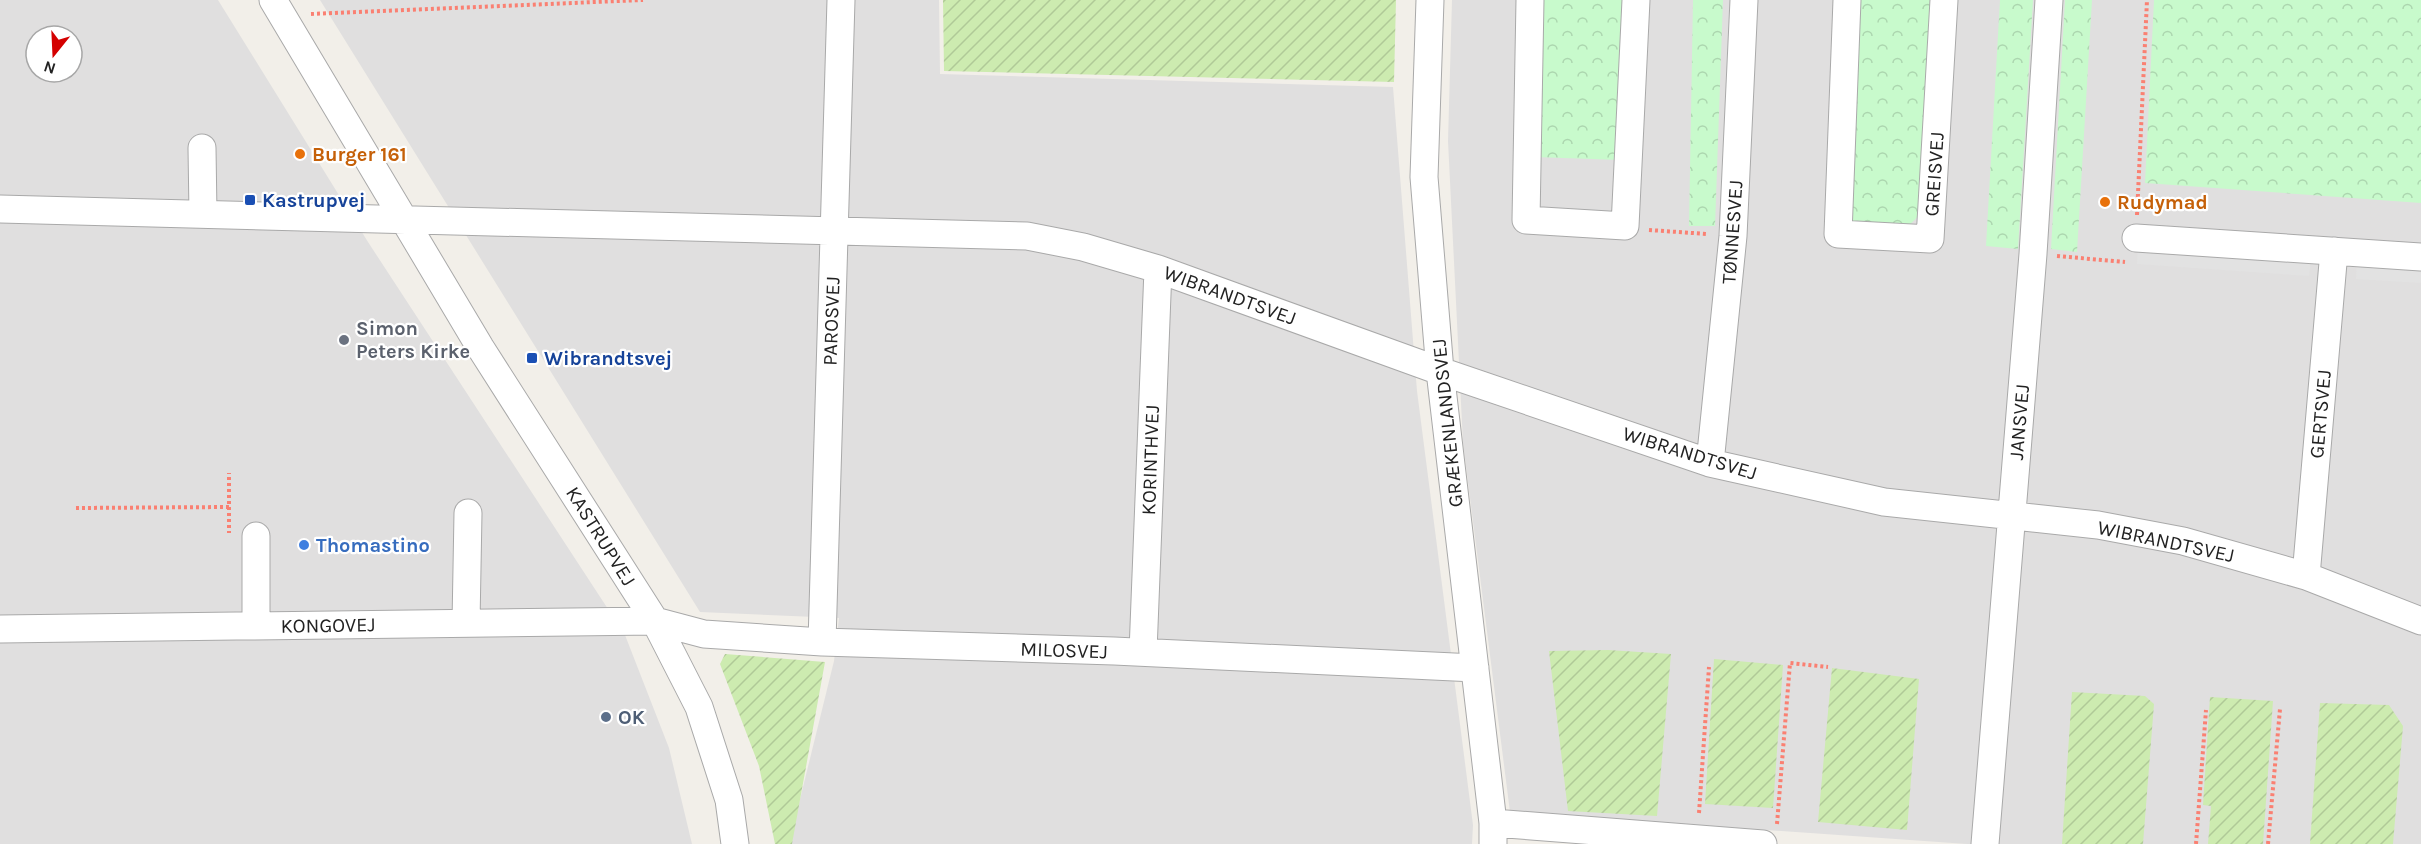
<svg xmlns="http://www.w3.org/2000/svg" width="2421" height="844" viewBox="0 0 2421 844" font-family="Karla,sans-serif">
	<defs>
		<pattern id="park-crowns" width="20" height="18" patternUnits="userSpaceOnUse" patternTransform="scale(1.5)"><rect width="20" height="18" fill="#c8facc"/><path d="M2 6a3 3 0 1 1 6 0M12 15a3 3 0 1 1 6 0" fill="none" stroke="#acd6af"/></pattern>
		<pattern id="garden-furrows" width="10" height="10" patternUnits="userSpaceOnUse" patternTransform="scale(1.5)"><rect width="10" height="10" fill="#cdebb0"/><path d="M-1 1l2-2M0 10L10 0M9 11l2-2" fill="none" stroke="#b0c997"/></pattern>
	</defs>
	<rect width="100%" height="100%" fill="#f2efe9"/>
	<path fill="#e0dfdf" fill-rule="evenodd" d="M0,0H218L368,242L625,635L669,748L692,844H0ZM36,36H72V72H36Z
		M320,0H939L940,74L1393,87L1417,391L1473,825L1472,844H789L834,661L839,618L700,612Z
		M1452,0H2421V844H1967L1510,812L1463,443L1448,141Z"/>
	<path fill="url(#park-crowns)" d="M1539,0H1624L1620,160L1534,157Z
		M1693,0H1723L1715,226H1689Z
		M1852,0H1931L1918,216C1900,240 1875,226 1849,221Z
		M2000,0H2033L2018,249L1986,246Z
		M2065,0H2092L2077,252L2051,249Z
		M2154,0H2421V203L2145,183Z"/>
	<path fill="url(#garden-furrows)" d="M943,0H1396L1394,82L944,71Z
		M1608,650L1671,654L1657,816L1568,811L1549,651Z
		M725,654L825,662L792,844H775L759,766L720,664Z
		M1714,659L1783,665L1773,808L1705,804Z
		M1832,668L1919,679L1907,830L1818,822Z
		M2072,692L2145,696L2154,704L2143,844H2062Z
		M2210,697L2273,701L2263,844H2208L2211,806L2203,805Z
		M2320,703L2389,705L2403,726L2393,844H2310Z"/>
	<path fill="#e2e2e2" d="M2138,245L2311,257L2309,276L2137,264Z
		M2357,260L2421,264V283L2356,279Z"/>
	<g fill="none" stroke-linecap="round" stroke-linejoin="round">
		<g stroke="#a9a9a9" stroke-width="29">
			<path id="minor" d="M273,0L480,347L655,621L699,707L729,800L735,844
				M1430,0L1424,177L1440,371L1493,823V844
				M1530,0L1526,220L1625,226L1636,0
				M1847,0L1838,234L1930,239L1944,0
				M202,148L203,214
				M0,209L1027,236L1083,247L1158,269L1440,371L1710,463L1884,502L2098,525L2183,541L2306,576L2421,621
				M2136,238L2421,257
				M1710,463L1733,236L1744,0
				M256,536V626
				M2306,576L2334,251
				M466,623L468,513
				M0,629L655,621L704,634L822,642L1114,651L1475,668
				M822,642L841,0
				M1143,652L1158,269
				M1493,823L1763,844
				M1985,844L2033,254L2049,0"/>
		</g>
		<path stroke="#fa8072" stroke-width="4" stroke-dasharray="3 3" stroke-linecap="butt" d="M311,14L643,0
			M2137,215L2147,0
			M1649,230L1707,234
			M2057,256L2125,262
			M229,507V533
			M76,508L229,507V473
			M1699,813L1709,667
			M1777,824L1790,663L1828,667
			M2196,844L2206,710
			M2268,844L2280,709"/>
		<use href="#minor" stroke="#fff" stroke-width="27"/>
	</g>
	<g fill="#e8710a" stroke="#fff" stroke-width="2">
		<circle cx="300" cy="154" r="6"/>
		<circle cx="2105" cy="202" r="6"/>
	</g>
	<g fill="#1a4fb4" stroke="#fff" stroke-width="2">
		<rect x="244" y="194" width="12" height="12" rx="3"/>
		<rect x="526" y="352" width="12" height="12" rx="3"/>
	</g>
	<circle fill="#6b7280" stroke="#fff" stroke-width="2" cx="344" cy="340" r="6"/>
	<circle fill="#3f7fe0" stroke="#fff" stroke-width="2" cx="304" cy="545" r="6"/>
	<circle fill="#5c6f8a" stroke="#fff" stroke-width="2" cx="606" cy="717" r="6"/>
	<g text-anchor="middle" stroke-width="4.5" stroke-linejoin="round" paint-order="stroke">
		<g font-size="20" font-weight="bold" fill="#c56008" stroke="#fff" text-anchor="start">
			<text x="312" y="161">Burger 161</text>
			<text x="2117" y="209">Rudymad</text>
		</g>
		<g font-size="20" fill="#222" stroke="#fff">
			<text transform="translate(1934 174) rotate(-86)" y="7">GREISVEJ</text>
			<text transform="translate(1732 232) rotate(-86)" y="7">TØNNESVEJ</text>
			<text transform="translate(1230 295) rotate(20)" y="7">WIBRANDTSVEJ</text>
			<text transform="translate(831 321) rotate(-88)" y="7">PAROSVEJ</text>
			<text transform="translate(2320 414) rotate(-85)" y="7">GERTSVEJ</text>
			<text transform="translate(2019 422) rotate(-85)" y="7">JANSVEJ</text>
			<text transform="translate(1447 423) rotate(-96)" y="7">GRÆKENLANDSVEJ</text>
			<text transform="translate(1690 453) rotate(17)" y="7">WIBRANDTSVEJ</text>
			<text transform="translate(1150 460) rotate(-88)" y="7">KORINTHVEJ</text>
			<text transform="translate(601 536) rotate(58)" y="7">KASTRUPVEJ</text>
			<text transform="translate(2166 541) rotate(12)" y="7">WIBRANDTSVEJ</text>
			<text transform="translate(328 625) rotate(-1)" y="7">KONGOVEJ</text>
			<text transform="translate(1064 650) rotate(2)" y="7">MILOSVEJ</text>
		</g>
		<g font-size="20" font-weight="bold" fill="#164399" stroke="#fff" text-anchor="start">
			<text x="262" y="207">Kastrupvej</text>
			<text x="544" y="365">Wibrandtsvej</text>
		</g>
		<g font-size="20" font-weight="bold" fill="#5b616d" stroke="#fff" text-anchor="start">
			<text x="356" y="335">Simon<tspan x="356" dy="23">Peters Kirke</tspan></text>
		</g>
		<g font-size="20" font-weight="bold" fill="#366cbe" stroke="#fff" text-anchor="start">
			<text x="316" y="552">Thomastino</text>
		</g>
		<g font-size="20" font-weight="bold" fill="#4e5e75" stroke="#fff" text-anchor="start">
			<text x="618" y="724">OK</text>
		</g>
	</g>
	<g transform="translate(54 54) rotate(198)"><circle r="28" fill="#ffffff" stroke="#a7a7a7" stroke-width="1.5"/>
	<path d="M0-4.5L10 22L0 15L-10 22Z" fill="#d40000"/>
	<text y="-9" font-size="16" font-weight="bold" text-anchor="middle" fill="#222222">N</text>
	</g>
</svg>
